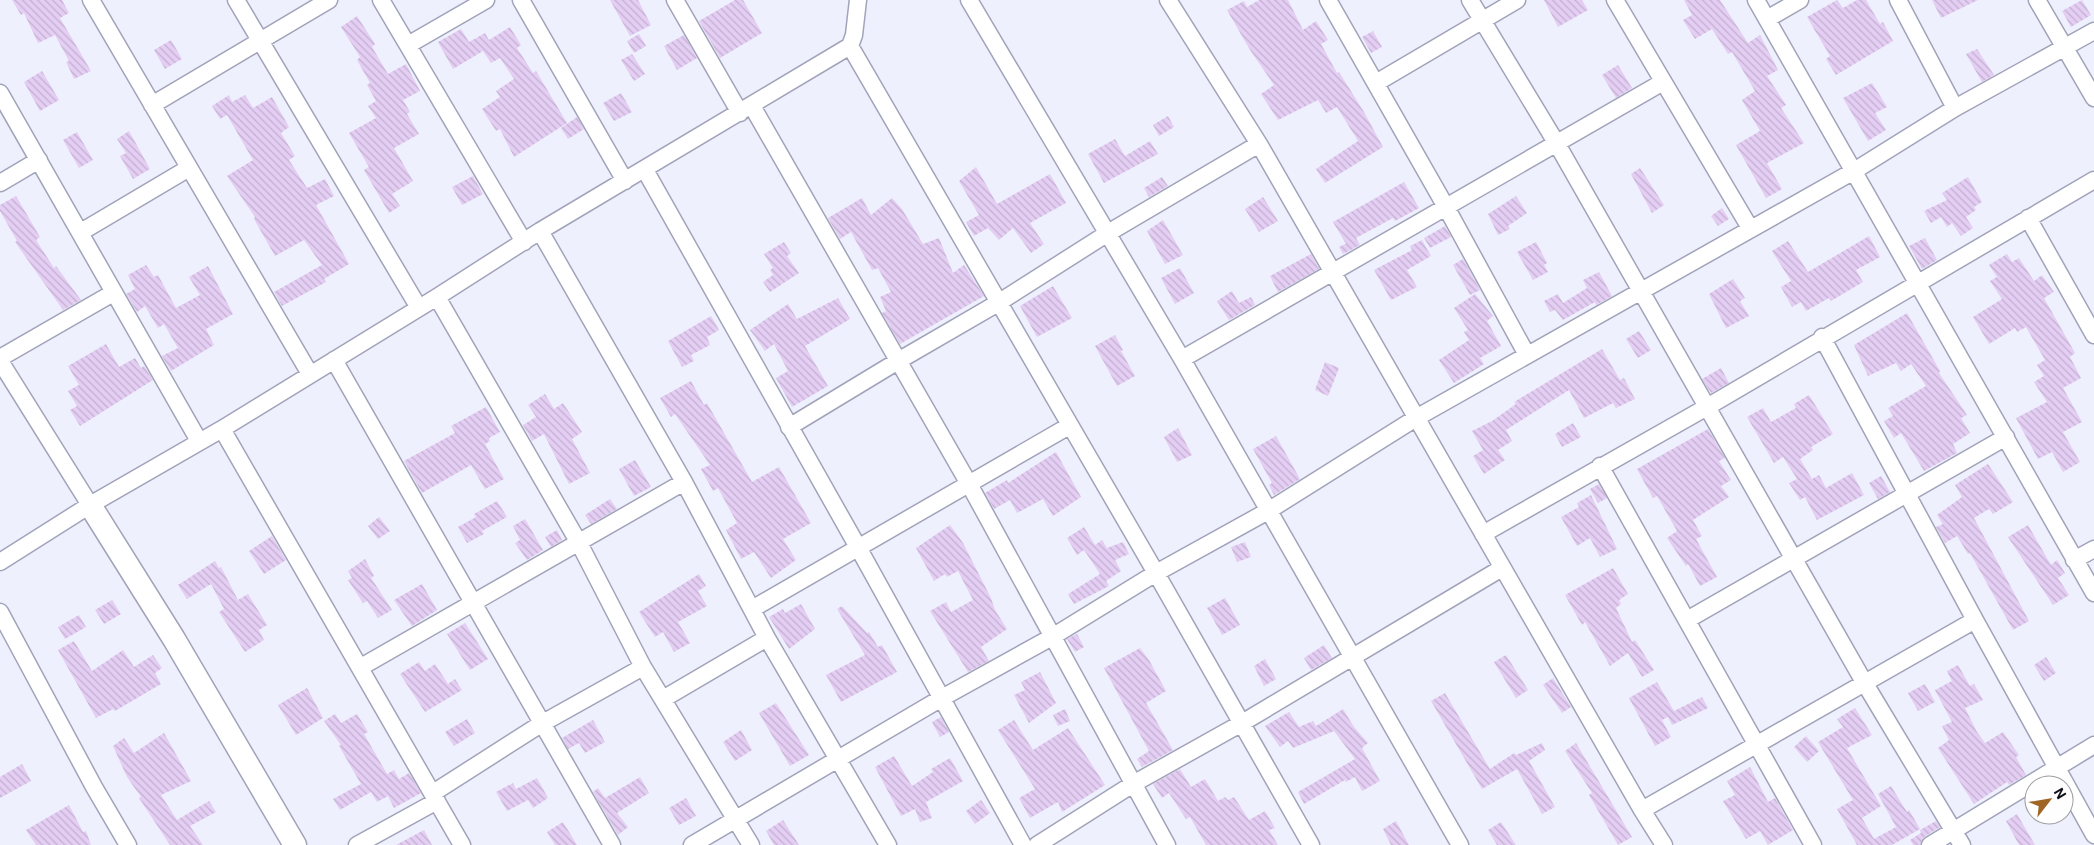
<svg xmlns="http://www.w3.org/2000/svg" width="2094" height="845" viewBox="0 0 2094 845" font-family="Roboto,sans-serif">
	<defs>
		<pattern id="building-back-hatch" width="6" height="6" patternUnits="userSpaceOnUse" patternTransform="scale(1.25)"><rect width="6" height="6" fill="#e4cef3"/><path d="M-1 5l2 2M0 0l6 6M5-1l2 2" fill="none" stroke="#c3b0d0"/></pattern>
	</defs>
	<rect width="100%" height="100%" fill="#eff0fe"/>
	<path fill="url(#building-back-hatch)" d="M12,0H62L69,13L60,18L91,71L74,79L66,62L69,61L55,35L38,43L24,13L21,15Z
		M610,0H638L651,25L630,36Z
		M735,0H743L762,33L720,58L699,21Z
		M1259,0H1288L1303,30L1316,21L1328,40L1321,44L1337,73L1339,72L1364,112L1383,147L1325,183L1316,169L1358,141L1337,107L1326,113L1318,100L1278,120L1261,94L1274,85L1250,50L1227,10L1244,1L1247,7Z
		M1544,0H1582L1588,10L1558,27Z
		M1684,0H1720L1748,43L1760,35L1778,70L1767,76L1786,105L1781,108L1804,143L1767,163L1782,189L1766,198L1736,145L1760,131L1742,100L1755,91L1732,52L1728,54L1712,29L1695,39L1683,20L1692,15Z
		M1837,0L1843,8L1857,0H1866L1880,24L1883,22L1893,41L1836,75L1826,59L1830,56L1807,17Z
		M1932,0H1978L1941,18Z
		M2082,0L2091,15L2071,27L2062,11Z
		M357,16L375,44L372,47L388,74L406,64L420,91L403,100L410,112L407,114L419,134L394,148L413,181L392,194L400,206L389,213L364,170L369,167L349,133L376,118L368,106L376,101L367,85L370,83L357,60L360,57L341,27Z
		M510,27L521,45L517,48L533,73L536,71L567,123L514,157L500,129L496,131L482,109L500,97L496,91L514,79L500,58L491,63L483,51L453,69L438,42L461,29L469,42L485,33L489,40Z
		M1373,31L1382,47L1371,53L1362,37Z
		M639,34L646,46L634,53L627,41Z
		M684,35L697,58L677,70L664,46Z
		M171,40L182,59L165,69L154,50Z
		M1977,49L1994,75L1982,82L1966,54Z
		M632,54L645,74L634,81L621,60Z
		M1618,65L1632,88L1616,98L1602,75Z
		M42,71L59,100L40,111L24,82Z
		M1872,83L1887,107L1875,113L1886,130L1868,141L1843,98Z
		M621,93L632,112L614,121L603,103Z
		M229,95L232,102L245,95L253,108L272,97L289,127L281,133L295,156L289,160L307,188L325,179L334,196L316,205L349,264L324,279L326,282L282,306L274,292L322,265L304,240L275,256L254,219L255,217L227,176L253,160L227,115L220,119L212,106Z
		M1168,116L1174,127L1159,136L1153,125Z
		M577,117L584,129L568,139L561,128Z
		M129,131L150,169L133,179L120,156L126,153L117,139Z
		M77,132L93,160L79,168L63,140Z
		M1115,139L1125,156L1150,141L1158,154L1104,183L1088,154Z
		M976,167L997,204L1050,174L1066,203L1030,223L1044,244L1031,253L1013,228L999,240L988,228L974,236L966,222L979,215L959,181Z
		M1640,168L1664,205L1652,213L1631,174Z
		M473,176L483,194L462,205L452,187Z
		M1162,177L1168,186L1149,197L1144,188Z
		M1968,177L1982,202L1974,207L1976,210L1966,217L1973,228L1961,236L1952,223L1947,227L1941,217L1931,223L1924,211L1947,200L1942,193Z
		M1404,182L1419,208L1395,221L1393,218L1356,238L1360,245L1343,254L1339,247L1349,242L1346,244L1333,222Z
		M16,196L40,237L36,240L54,268L56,266L81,300L63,310L15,242L17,241L0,211V205Z
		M1516,196L1527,213L1508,226L1510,229L1498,235L1488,214Z
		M1263,197L1278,221L1259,232L1245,209Z
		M862,198L871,215L892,198L902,209L923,244L939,238L953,273L964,265L984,296L900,344L882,313L886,311L880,297L891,292L878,268L872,270L851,232L840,239L828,218Z
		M1722,208L1729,219L1718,226L1711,216Z
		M1163,220L1183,255L1165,264L1147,231Z
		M1445,226L1451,237L1430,248L1424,238Z
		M1869,236L1880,257L1856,270L1863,282L1831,301L1829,298L1806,311L1801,302L1792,307L1781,287L1791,281L1772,251L1788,241L1808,272Z
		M1925,238L1937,260L1922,269L1909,246Z
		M1422,240L1431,256L1407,270L1417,287L1391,300L1374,270L1412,250L1410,246Z
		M784,242L791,253L787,256L799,273L770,292L763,282L773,275L770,270L773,268L764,254Z
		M1536,242L1547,263L1544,265L1548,272L1533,280L1517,252Z
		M1311,254L1319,269L1278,292L1270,276Z
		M2007,254L2012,262L2019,258L2034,281L2042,275L2054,292L2044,298L2075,353L2070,357L2081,378L2063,388L2082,422L2063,432L2080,462L2063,472L2052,452L2038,459L2016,418L2047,402L2034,382L2044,376L2037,365L2045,360L2026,327L2017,332L2015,328L1989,344L1973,317L2002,299L1990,281L1997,277L1989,265Z
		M1463,259L1480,290L1470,295L1453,265Z
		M146,265L154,277L158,275L176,308L200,295L189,277L208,266L233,314L206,329L214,345L171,371L162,356L178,348L164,324L158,328L145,306L137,312L126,294L135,289L128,275Z
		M1180,268L1194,293L1175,304L1161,278Z
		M1599,272L1612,296L1596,305L1595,302L1563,320L1555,310L1550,312L1544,301L1558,294L1563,303L1587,288L1583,280Z
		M1733,279L1745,298L1740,301L1749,316L1726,328L1709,294Z
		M1053,286L1072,318L1037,337L1020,306Z
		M1232,291L1239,303L1251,297L1255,305L1229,320L1217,301Z
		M1475,294L1493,316L1487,321L1501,346L1480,358L1484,364L1454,383L1439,360L1469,340L1464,332L1468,330L1454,308Z
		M838,298L850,319L805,346L828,386L792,407L776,378L788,371L774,344L765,351L750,330L788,304L797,319Z
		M1907,313L1940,371L1939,373L1967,415L1961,418L1970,433L1953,444L1957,453L1924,471L1901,433L1894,438L1884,421L1893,416L1888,408L1926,386L1911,364L1901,371L1896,363L1868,376L1854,345Z
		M711,316L719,330L707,337L710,345L691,355L694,361L682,367L668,341Z
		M1639,331L1651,350L1638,358L1626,339Z
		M1115,335L1123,350L1121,351L1135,376L1117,386L1095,346Z
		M106,344L119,367L135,358L141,368L144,366L153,380L80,426L70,410L77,406L68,391L79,385L68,366Z
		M1602,349L1620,380L1624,378L1635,399L1616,408L1613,403L1584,418L1569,390L1506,430L1512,441L1498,450L1505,460L1484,474L1473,456L1483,450L1472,431L1492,421L1516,404L1514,402Z
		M1325,362L1339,368L1328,396L1315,390Z
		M1721,368L1729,383L1711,393L1702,379Z
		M691,381L704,405L707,403L752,482L779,467L811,523L783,539L796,560L771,578L754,552L741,559L726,530L737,523L718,488L713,491L701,469L710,465L675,414L671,417L660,398Z
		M545,394L554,409L563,403L582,432L572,439L590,473L569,484L544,434L532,441L523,425L536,417L528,405Z
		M1809,395L1833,434L1811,447L1813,450L1800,459L1812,479L1819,475L1826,488L1852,473L1864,495L1817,520L1805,497L1800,500L1789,483L1797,479L1783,457L1774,463L1747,417L1763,408L1771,422L1796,408L1794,404Z
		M486,407L500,432L489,438L490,441L485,444L504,479L485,489L471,465L422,493L404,461L455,433L451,426Z
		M1573,423L1581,437L1562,447L1555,434Z
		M1178,428L1192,455L1177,462L1164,437Z
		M1708,429L1725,458L1719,461L1731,480L1721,486L1729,497L1693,520L1702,536L1696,539L1717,577L1700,586L1688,564L1686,566L1667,538L1677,531L1657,496L1653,498L1637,469Z
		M1276,436L1300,479L1274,495L1269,485L1272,483L1253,449Z
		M1056,452L1081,497L1053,516L1043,499L1017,513L1010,500L994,509L985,493L1007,480L1008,483Z
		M635,460L651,487L634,496L619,469Z
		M1988,464L2013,502L1993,514L1989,509L1974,518L2029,621L2013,630L1970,553L1968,554L1957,536L1945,543L1936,527L1943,524L1937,515L1962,497L1955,485Z
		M1881,476L1890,492L1878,499L1869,483Z
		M1599,484L1607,498L1598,503L1590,489Z
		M1591,495L1617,549L1600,557L1590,538L1577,546L1561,517L1579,507L1577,503Z
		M610,499L617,509L591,524L585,515Z
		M497,501L507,517L482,531L484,534L467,543L458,527L476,517L474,514Z
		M379,517L390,531L378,539L368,526Z
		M525,519L543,550L527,560L515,543L520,540L513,526Z
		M950,525L963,543L991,598L995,610L1007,629L981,647L989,661L968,672L930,611L946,602L951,612L973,600L958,571L947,577L945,574L934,581L916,548Z
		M2028,525L2051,565L2057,560L2065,573L2058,578L2069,595L2053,605L2008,537Z
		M1084,527L1095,545L1102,540L1107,548L1123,542L1129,554L1115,560L1121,571L1106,581L1109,586L1074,604L1068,594L1100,574L1084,550L1077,555L1067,538Z
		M557,530L562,540L551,547L545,537Z
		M272,536L286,560L264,574L249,551Z
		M1245,542L1251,557L1237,562L1231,547Z
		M365,559L374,576L371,578L392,610L378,618L367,601L363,603L348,580L352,578L348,571Z
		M215,561L219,568L221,567L238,600L248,594L267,625L259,630L264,640L245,652L219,612L224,609L211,584L187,599L178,585Z
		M1613,568L1628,594L1619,600L1621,604L1616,608L1632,642L1635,640L1654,670L1642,677L1628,653L1610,666L1585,622L1582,625L1565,595Z
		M699,574L706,586L698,591L707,606L678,622L690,643L674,652L663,632L655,637L639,612Z
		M422,584L437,610L412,626L394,600Z
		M1225,598L1240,625L1222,635L1207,608Z
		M112,600L121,614L104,624L95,610Z
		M801,604L815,629L789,649L769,617L783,609L785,613Z
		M842,606L867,633L869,632L878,647L882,645L897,672L841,702L826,675L865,655L837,609Z
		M79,615L86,627L65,639L58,627Z
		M465,623L488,659L470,670L447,634Z
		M1077,634L1084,647L1075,652L1067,639Z
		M74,641L92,671L123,650L134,667L153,655L162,668L155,673L161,684L115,711L113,709L96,718L58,650Z
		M1324,645L1332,658L1311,670L1304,658Z
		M1140,648L1149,660L1166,691L1146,703L1173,750L1142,767L1137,759L1149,751L1104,668Z
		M1506,655L1528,690L1516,698L1494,662Z
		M2046,657L2056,673L2044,681L2034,665Z
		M1265,659L1276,679L1264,686L1254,666Z
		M419,662L425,671L435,664L448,684L455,679L462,690L425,712L400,674Z
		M1958,665L1970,686L1974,684L1983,700L1965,708L1977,732L1985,743L2003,732L2019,755L2016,757L2026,775L2009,785L2007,782L1974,804L1938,748L1949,740L1942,726L1952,722L1935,690L1952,681L1947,671Z
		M1040,672L1056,703L1029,723L1014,695L1025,690L1021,682Z
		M1553,678L1571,707L1562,713L1543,685Z
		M1657,682L1674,711L1702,697L1708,708L1672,725L1668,717L1662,720L1671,737L1655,746L1629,698Z
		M1925,684L1935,702L1918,711L1908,693Z
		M307,688L323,718L296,735L278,705Z
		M1445,693L1490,769L1514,753L1516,755L1542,743L1545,750L1529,761L1555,807L1542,814L1517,769L1482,789L1431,701Z
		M776,703L809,755L790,766L759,713Z
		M1855,708L1872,735L1847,748L1881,806L1862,818L1874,839L1896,827L1878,794L1891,786L1907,812L1909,810L1920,829L1892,845H1857L1837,809L1853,800L1818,742L1843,727L1837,719Z
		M1065,709L1070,721L1058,726L1053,715Z
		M1343,709L1354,727L1368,743L1362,748L1380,781L1362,791L1355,777L1346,782L1345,780L1304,804L1298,792L1355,759L1334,731L1293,748L1288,741L1280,747L1265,726L1289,712L1299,727L1313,721L1316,726Z
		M335,714L341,723L357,714L368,732L364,734L387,774L394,770L399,779L409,773L421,793L394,808L388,796L377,802L371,792L340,810L333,799L361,784L339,746L341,745L324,721Z
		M941,717L949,732L940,737L932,722Z
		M467,719L475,733L454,746L445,732Z
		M593,720L605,742L585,753L579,743L568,749L562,738Z
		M1014,720L1033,750L1068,728L1105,785L1062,812L1058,802L1030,818L1019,798L1035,789L998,730Z
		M741,730L752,750L735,761L723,742Z
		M164,733L191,781L161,795L177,820L209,801L216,812L190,826L203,845H170L139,798L141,797L127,777L113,746L124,738L134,753Z
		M1806,736L1819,751L1807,762L1794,747Z
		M1576,743L1632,837L1618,845L1589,795L1592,793L1565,751Z
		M894,756L912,786L933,772L931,769L950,758L963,781L926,802L932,818L920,822L915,809L901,816L875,767Z
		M22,764L31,781L0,798V777Z
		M1750,767L1768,802L1775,798L1793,830L1768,845L1760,831L1746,839L1723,801L1735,795L1727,781Z
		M1180,769L1191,787L1205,779L1218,801L1225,797L1228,800L1234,797L1249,820L1265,811L1275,828L1269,830L1278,845H1206L1190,817L1186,819L1169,793L1162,798L1153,784Z
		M640,777L649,793L617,813L628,827L618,835L593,792L598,788L605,798Z
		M537,778L548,798L533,808L528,800L507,811L496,792L513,783L516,789Z
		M686,798L696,816L679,825L669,808Z
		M981,800L990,813L975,824L966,811Z
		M69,805L83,832L86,831L91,845H36L26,830Z
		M2017,814L2035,845H2019L2006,821Z
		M783,820L799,845H774L766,831Z
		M1396,821L1409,845H1391L1383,829Z
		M1936,821L1940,827L1924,837L1920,845H1913L1910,840L1921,833L1920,830Z
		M563,822L577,845H555L547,832Z
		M1501,822L1516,845H1497L1488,830Z
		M424,830L432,845H396Z"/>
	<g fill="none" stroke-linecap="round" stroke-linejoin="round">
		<g stroke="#a1a3b9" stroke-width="19">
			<path id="street" d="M91,0L310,374
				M236,0L419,308
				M381,0L524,242
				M521,0L625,181
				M675,0L740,113
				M969,0L1182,359L1460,845
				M1168,0L1259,144L1642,810L1664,845
				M1328,0L1446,207L1527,355
				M1470,0L1557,144L1864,682L1962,845
				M1615,0L1750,228
				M1756,0L2094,593
				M1898,0L1955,108
				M2037,0L2094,98
				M1767,19L1800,0
				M408,45L486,0
				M850,46L1156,573L1311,845
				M1376,83L1517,0
				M0,93L199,441
				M152,105L329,0
				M752,106L969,484L1167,845
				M645,170L859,549L1023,845
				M0,183L39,160
				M2028,218L2094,335
				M540,231L684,482L767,638L888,845
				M81,232L189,168
				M437,297L579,543L643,667L751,845
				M1822,337L1975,620L2094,835
				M0,358L113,293
				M1182,359L1663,82
				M334,360L612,845
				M0,361L90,505
				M789,427L898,361L998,303L1108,233L1259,144
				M222,429L462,845
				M1600,466L1813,845
				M1483,534L1707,407L2094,180
				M2074,560L2094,549
				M0,562L90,505L222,429L437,297L540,231L850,46L854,35L858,0
				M752,609L1069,426
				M0,612L94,787L128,845
				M1687,620L2006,437
				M361,667L684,482
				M663,699L767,638
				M433,793L541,724L643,667
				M1642,810L1975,620
				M357,845L437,801
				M692,845L940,699L1052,637L1156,573L1268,511L1416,418L1854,171L1955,108L2094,31
				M1037,845L1133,784L1242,723L1502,568
				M1930,845L2094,745"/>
		</g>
		<g stroke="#a1a3b9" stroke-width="25">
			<path id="secondary" d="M90,505L174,639L295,845"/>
		</g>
		<use href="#street" stroke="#fff" stroke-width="16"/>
		<use href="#secondary" stroke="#fff" stroke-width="22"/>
	</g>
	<g transform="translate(2049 800) rotate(59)"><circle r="24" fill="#fefefe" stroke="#9f9fa2"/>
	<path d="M0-4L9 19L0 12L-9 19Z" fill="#9f6524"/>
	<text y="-8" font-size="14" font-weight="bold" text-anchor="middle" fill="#101018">N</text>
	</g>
</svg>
